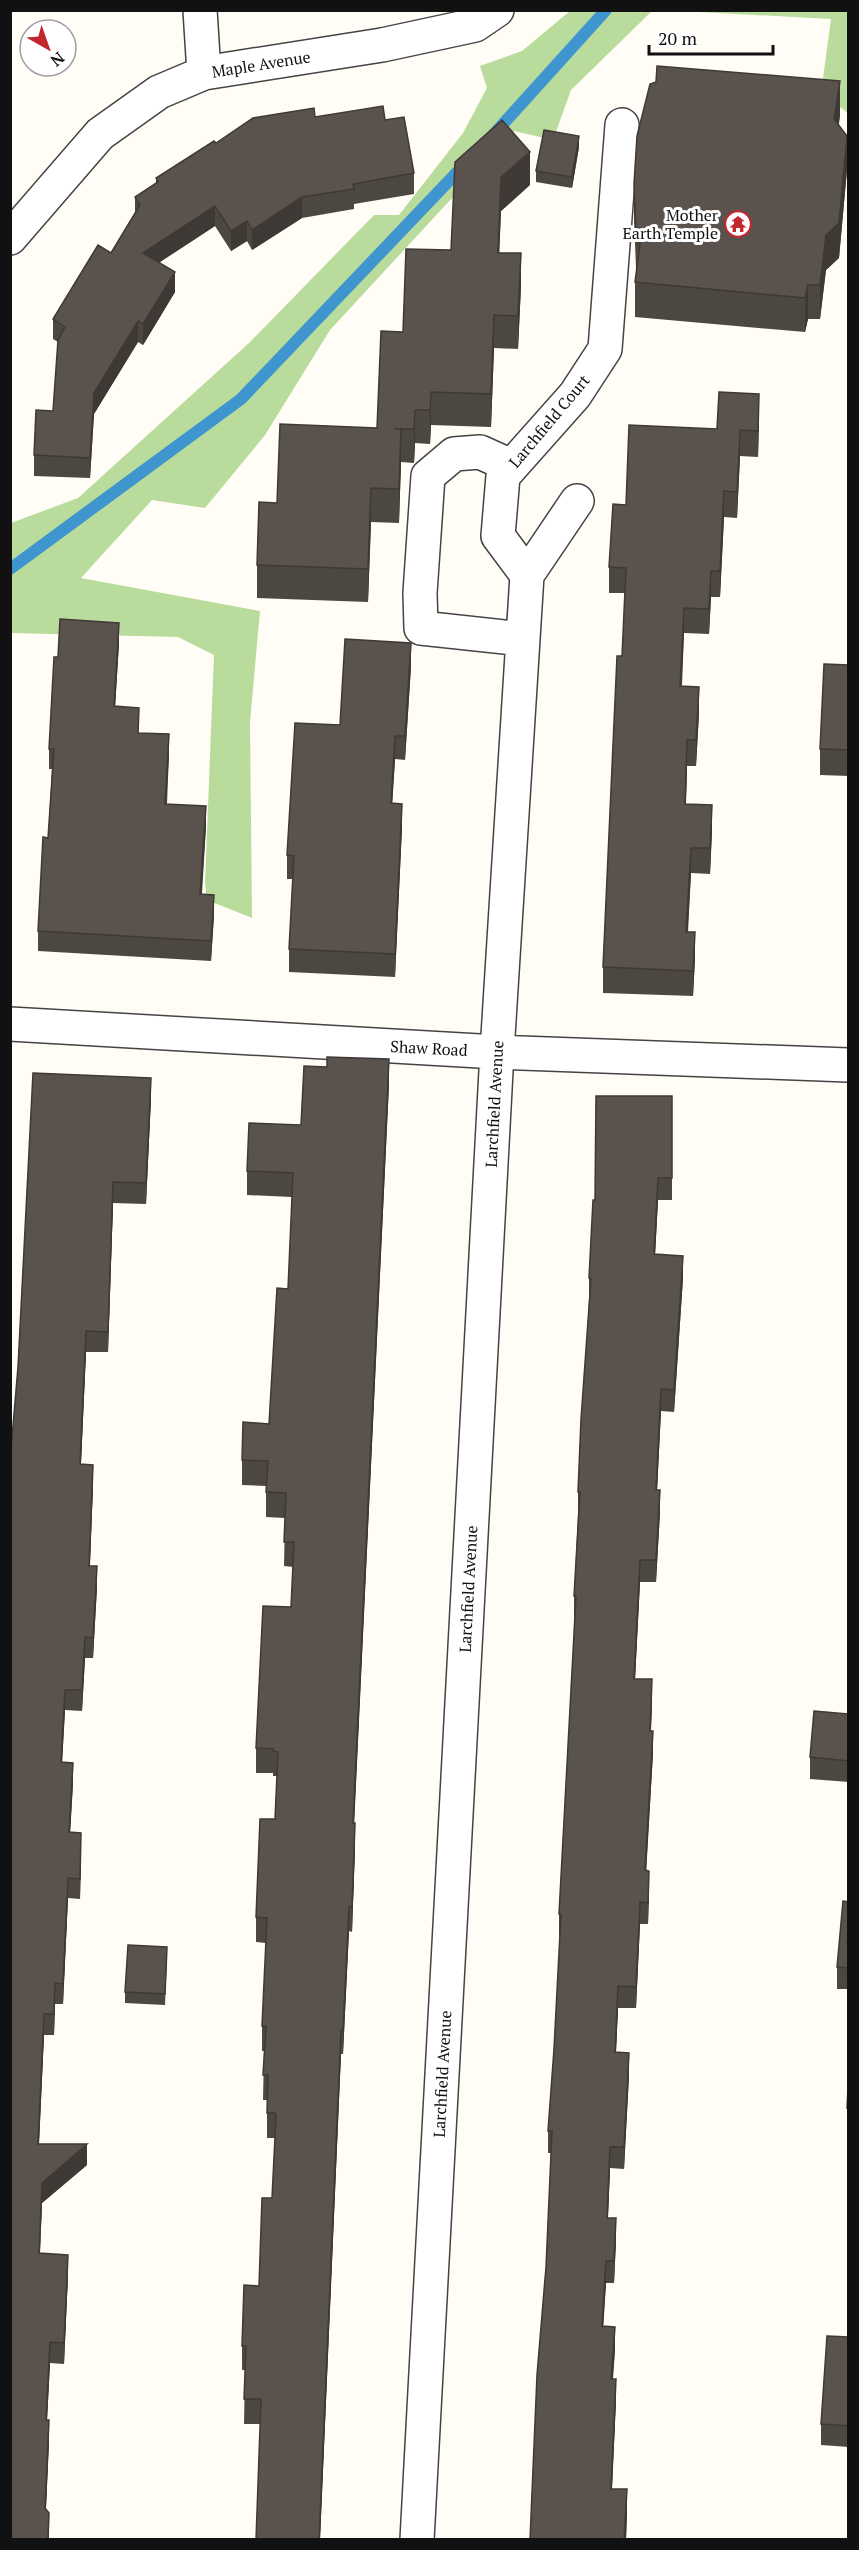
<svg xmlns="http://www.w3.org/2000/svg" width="859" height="2550" viewBox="0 0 859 2550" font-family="'PT Serif',serif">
	<rect width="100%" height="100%" fill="#fffdf5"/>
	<path fill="#b9dc9c" d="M570,11H652L571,90L553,140L514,131L330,330L265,435L205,508L152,500L81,578L260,611L250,722L252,918L207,900L205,883L214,655L178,637L11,633V523L78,498L249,343L374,215H399L463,133L487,88L480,66L522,51Z
		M680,11H848V113L821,93L831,19Z"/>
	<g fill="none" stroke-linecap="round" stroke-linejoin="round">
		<path stroke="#3f96cf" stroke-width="12" d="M494,134L606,10
			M10,569L241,399L465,164"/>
		<g stroke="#444" stroke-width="36">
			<path id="minor" d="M200,10L204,73
				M10,238L100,134L159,92L204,73L382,45L475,25L497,10
				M511,466L480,452L454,454L428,476L420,593L421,628L523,639
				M527,575L577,501
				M10,1024L497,1052L848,1065
				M417,2540L497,1052L527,575L498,536L503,476L575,395L605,349L622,125"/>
		</g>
		<use href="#minor" stroke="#fff" stroke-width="33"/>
	</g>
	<path fill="#4d4742" d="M840,115L839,124L847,170L839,258L826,270L820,319H808L805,332L635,317V282L637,269L636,268L634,219V184Z
		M315,117L385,120L414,173V194L354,204V209L302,218L252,250L247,241L231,251L215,226L160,262L175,292L143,345L138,342L94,414L90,478L34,476V455L53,411L58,342L53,339V319L111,253L135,214V197L156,183V178L216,143Z
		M579,147L572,188L536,182V171Z
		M530,185L501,211L499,253L521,286L518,349L494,348L491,427L431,425L430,444L415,443L414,463L401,462L399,523L371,522L368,602L257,598V565L277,503L377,428L403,332L451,250Z
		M759,420L758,457L740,456L737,518L724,517L720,597H711L709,634L684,633L682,686L699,713L696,766H687L686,804L712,831L710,874L691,873L688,932L695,958L693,996L603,993V967L622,656L625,593H609V567L626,505L717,429Z
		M119,643L115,706L139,733L169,754L167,804L206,826L202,894L214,915L211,961L38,951V931L48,838L52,769H49V749L58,657Z
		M849,665V776L820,775V749Z
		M411,666L405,760L395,759L392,803L402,827L395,977L289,972V949L293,879H287V855L340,725Z
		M389,1084L354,1823L355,1848L352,1932L349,1931L343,2054H341L320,2540H256L261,2424H244L245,2370H242V2346L259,2286L272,2198L275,2138H267V2100H263L264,2051H262V2026L266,1943L256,1942V1917L275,1819L277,1776H273V1773H256V1748L291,1607L293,1567L284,1566L285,1518L266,1517V1486L242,1485V1460L269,1424L288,1289L292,1197L247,1195V1171L301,1125Z
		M672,1096V1200H658L655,1255L683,1278L674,1412L661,1411L657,1490L660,1512L656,1582H640L635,1679L652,1701L651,1731L653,1753L646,1871L649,1892L648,1924H640L636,2008H618L616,2052L629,2075L624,2169L610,2168L608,2218L616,2240L614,2283H606L603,2326L615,2349L613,2379L616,2400L612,2489L627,2511L626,2540L546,2267L551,2153H548V2131L554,2049L560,1936H559V1914L575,1618H574V1596L578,1514V1492L589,1300V1278L595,1200Z
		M151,1098L146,1204L113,1203L108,1352H86L81,1464L93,1485L90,1566L97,1587L93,1658H85L82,1711L65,1710L62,1762L73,1783L70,1832L81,1854L80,1899L68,1898L63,2004H55L54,2035H44L39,2144L87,2165L42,2203L40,2254L68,2275L64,2364L50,2363L47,2420L49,2441L46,2509L49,2513V2540H10V1461L18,1367Z
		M849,1712V1782L810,1779V1757L848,1714Z
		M849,1902V1989H837V1967Z
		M167,1957L165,2005L125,2003V1992Z
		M849,2069V2129H847Z
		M849,2337V2447L821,2445V2424Z"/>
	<path fill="#3f3936" d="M840,81V115L834,153V119Z
		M579,136V147L572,188V177Z
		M847,136V170L839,258L826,270L820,319V285L826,235Z
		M530,152V185L501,211L498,286V253L501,177Z
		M302,197V218L252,250V230Z
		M215,206V226L143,273V253Z
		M247,221V241L231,251V231Z
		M521,253V286L518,349V316Z
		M175,272V292L143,345V324Z
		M808,285V319L805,332V298Z
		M494,315V348L491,427V394Z
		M138,321V342L94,414L90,478V458L94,393Z
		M431,392V425L430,444V410Z
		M759,394V420L758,457V431Z
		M415,410V443L414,463V429Z
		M401,429V462L399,523V489Z
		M740,430V456L737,518V492Z
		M371,488V522L368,602V569Z
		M724,491V517L720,597V571Z
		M711,571V597L709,634V609Z
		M684,608V633L680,712V686Z
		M119,623V643L114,726V706Z
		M411,643V666L405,760V736Z
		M699,687V713L696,766V740Z
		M169,734V754L165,824V804Z
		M395,736V759L391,826V803Z
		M687,740V766L685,830V804Z
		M402,804V827L395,977V954Z
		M712,805V831L710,874V848Z
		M206,806V826L200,914V894Z
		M691,848V873L686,957V932Z
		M214,895V915L211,961V941Z
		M695,932V958L693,996V971Z
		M389,1059V1084L353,1848V1823Z
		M151,1078V1098L146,1204V1183Z
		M658,1178V1200L654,1276V1254Z
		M113,1182V1203L108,1352V1332Z
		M683,1256V1278L674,1412V1390Z
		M86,1331V1352L80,1485V1464Z
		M661,1389V1411L656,1512V1490Z
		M93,1465V1485L89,1586V1566Z
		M660,1490V1512L656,1582V1560Z
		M640,1560V1582L634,1700V1679Z
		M97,1566V1587L93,1658V1638Z
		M85,1637V1658L82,1711V1690Z
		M652,1679V1701L650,1753V1731Z
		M65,1690V1710L61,1783V1762Z
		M653,1731V1753L645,1892V1870Z
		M73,1763V1783L69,1853V1832Z
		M355,1823V1848L352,1932V1907Z
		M81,1833V1854L80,1899V1879Z
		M649,1871V1892L648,1924V1903Z
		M68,1878V1898L63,2004V1984Z
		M640,1902V1924L636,2008V1987Z
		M349,1907V1931L343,2054V2030Z
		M55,1983V2004L54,2035V2014Z
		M618,1986V2008L615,2074V2052Z
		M44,2014V2035L38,2165V2144Z
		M341,2030V2054L320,2540H319Z
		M629,2053V2075L624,2169V2147Z
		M87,2144V2165L42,2203L39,2274L42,2183Z
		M610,2147V2168L607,2240V2218Z
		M616,2218V2240L614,2283V2261Z
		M68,2255V2275L64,2364V2343Z
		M606,2261V2283L602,2348V2326Z
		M615,2327V2349L611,2400V2379Z
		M50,2342V2363L46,2440V2420Z
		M616,2379V2400L611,2510V2489Z
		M49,2420V2441L45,2529V2508Z
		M627,2489V2511L626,2540H624Z"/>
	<path fill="#5a524d" stroke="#3f3936" stroke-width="1.5" d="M657,66L840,81L834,119L847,136L839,223L826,235L820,285H808L805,298L635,282L641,236L636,234L634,184L637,136L650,84L656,82Z
		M383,106L385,120L404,117L414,173L353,184L354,189L302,197L252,230L247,221L231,231L215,206L143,253L175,272L143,324L138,321L94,393L90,458L34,455L36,410L53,411L58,340L65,327L53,319L98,245L111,253L140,205L135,197L158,182L156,178L214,141L216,143L253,118L314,108L315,117Z
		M502,120L530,152L501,177L498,253H521L518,316L494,315L491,394L431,392L430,410H415L414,429H394H401L399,489L371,488L368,569L257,565L259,502L277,503L280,424L377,428L381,331L403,332L406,249L451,250L455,162Z
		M544,130L579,136L572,177L536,171Z
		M719,392L759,394L758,431L740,430L737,492L724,491L720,571H711L709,609L684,608L680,686L699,687L696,740H687L685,804L712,805L710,848H691L686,932H695L693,971L603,967L617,656H622L626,568L609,567L613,504L626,505L629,425L717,429Z
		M60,619L119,623L114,706L139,708L138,733L169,734L165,804L206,806L200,894L214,895L211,941L38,931L43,837L48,838L54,749H49L54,657H58Z
		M345,639L411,643L405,736H395L391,803L402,804L395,954L289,949L294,856L287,855L295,723L340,725Z
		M824,664L849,665V750L820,749Z
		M327,1057L389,1059L353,1823H355L352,1907H349L343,2030H341L319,2540H256L261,2399H244L246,2346H242L244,2285L259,2286L262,2198H272L276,2116L275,2113H267L268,2075H263L266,2026H262L267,1918L256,1917L260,1819H275L278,1752L273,1751V1749L256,1748L263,1606L291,1607L294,1542H284L286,1493L266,1492L268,1461L242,1460L243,1422L269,1424L277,1288L288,1289L293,1173L247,1171L249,1123L301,1125L304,1066L327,1067Z
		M33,1073L151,1078L146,1183L113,1182L108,1332L86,1331L80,1464L93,1465L89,1566H97L93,1638L85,1637L82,1690H65L61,1762L73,1763L69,1832L81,1833L80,1879L68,1878L63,1984L55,1983L54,2014H44L38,2144H87L42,2183L39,2253L68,2255L64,2343L50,2342L46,2420H49L45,2508L49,2513L48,2540H10V1461L18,1367Z
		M596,1096H672V1178H658L654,1254L683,1256L674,1390L661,1389L656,1490H660L656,1560H640L634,1679H652L650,1731H653L645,1870L649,1871L648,1903L640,1902L636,1987L618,1986L615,2052L629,2053L624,2147H610L607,2218H616L614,2261H606L602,2326L615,2327L611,2379H616L611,2489H627L624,2540H530L537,2375L546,2267L552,2131H548L554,2049L561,1914H559L576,1596H574L580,1492H578L581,1419L591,1279L589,1278L593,1200H595Z
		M814,1711L848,1714L849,1712V1761L810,1757Z
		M843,1901L849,1902V1968L837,1967Z
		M128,1945L167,1947L165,1994L125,1992Z
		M849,2069V2108H847Z
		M827,2336L849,2337V2426L821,2424Z"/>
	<defs>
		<g id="temple-ring" transform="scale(1.35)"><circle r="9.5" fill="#fff" stroke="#c4262e" stroke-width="1.5"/><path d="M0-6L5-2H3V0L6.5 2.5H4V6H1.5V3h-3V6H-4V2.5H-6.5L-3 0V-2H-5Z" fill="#c4262e"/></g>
	</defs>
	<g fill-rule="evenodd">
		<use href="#temple-ring" x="738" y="224"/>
	</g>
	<g text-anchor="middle" stroke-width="6" stroke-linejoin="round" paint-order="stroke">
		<g font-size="16" fill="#111" stroke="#fff">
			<text transform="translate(261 64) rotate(-9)" y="6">Maple Avenue</text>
			<text transform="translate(549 421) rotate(-50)" y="6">Larchfield Court</text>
			<text transform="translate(429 1048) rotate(3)" y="6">Shaw Road</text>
			<text transform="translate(494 1104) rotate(-87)" y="6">Larchfield Avenue</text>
			<text transform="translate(468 1589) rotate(-87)" y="6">Larchfield Avenue</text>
			<text transform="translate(442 2074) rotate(-87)" y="6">Larchfield Avenue</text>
		</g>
		<g font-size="16" fill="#111" stroke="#fff" text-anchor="end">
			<text x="718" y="221">Mother<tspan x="718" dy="18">Earth Temple</tspan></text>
		</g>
	</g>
	<rect width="859" height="2550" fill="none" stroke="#111111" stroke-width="24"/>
	<g transform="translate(48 48) rotate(140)"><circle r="28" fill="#ffffff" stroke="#a0a0a0" stroke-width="1.5"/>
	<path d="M0-4.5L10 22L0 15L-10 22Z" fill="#c4262e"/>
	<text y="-9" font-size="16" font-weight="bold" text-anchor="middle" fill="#111111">N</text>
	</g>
	<path d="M649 45v9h124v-9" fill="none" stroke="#111111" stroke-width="3"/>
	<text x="658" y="45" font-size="18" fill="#111111" stroke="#ffffff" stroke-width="4.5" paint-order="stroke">20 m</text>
</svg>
